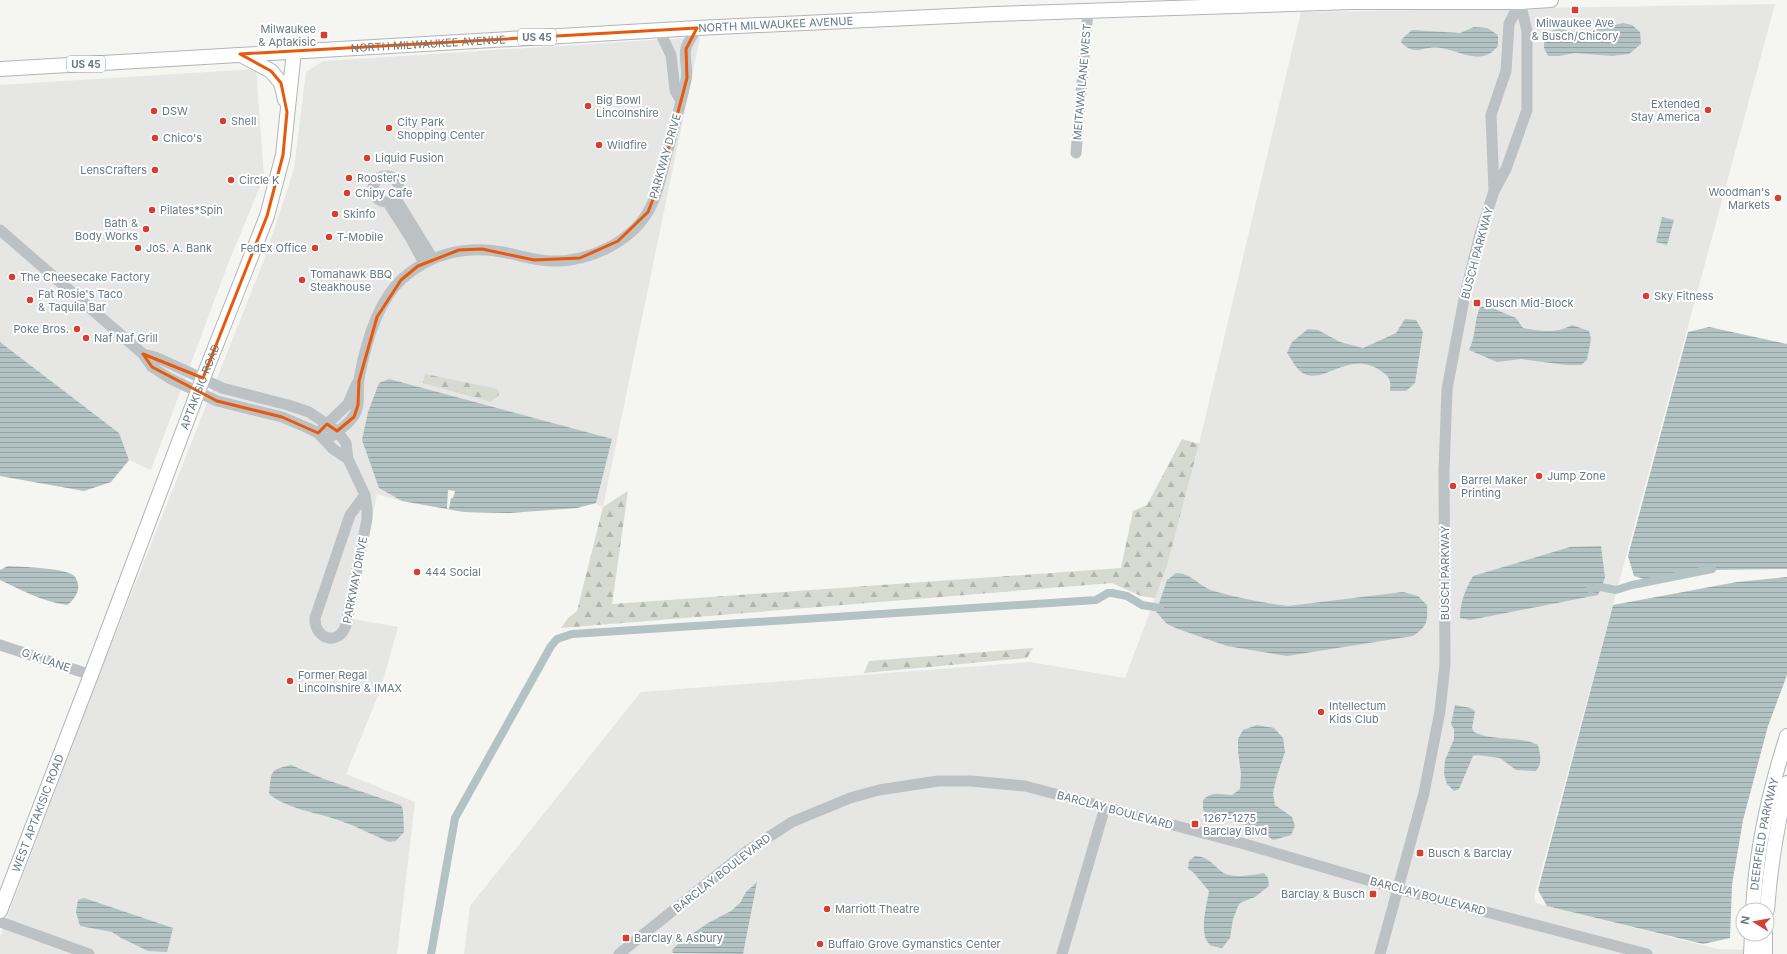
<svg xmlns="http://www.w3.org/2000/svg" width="1787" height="954" viewBox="0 0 1787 954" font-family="Inter,sans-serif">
	<defs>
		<pattern id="forest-firs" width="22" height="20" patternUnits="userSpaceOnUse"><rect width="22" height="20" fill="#d6dad1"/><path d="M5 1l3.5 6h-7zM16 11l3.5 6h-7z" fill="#b1b6af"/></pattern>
		<pattern id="water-rules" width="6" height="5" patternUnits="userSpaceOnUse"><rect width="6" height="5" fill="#b3c2c3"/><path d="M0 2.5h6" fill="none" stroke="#95a2a4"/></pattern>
	</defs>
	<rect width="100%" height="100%" fill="#f5f5f2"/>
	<path fill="#e6e6e5" d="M1775,4L1534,897L1536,903L1718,949L1751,950V954H464L470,906L641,692L1030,662L1125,678L1167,566L1199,444L1301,12Z
		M700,37L603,507L596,503L577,508L509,513L464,512L402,501L377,494L353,619L398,627L380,691L346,774L415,802L397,954H0V936L99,675L264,260L294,169L306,72L323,61Z
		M256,69L264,177L228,264L151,470L129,460L119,433L0,342V85Z"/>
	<path fill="url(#forest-firs)" d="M425,374L498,389L499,395L491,402L423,383Z
		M1182,439L1199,444L1167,566L1155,598L1141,596L1112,583L561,628L568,618L577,611L603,507L628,491L612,604L1121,568L1133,511L1147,505Z
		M1033,648L1027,658L864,673L869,661Z"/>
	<path fill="url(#water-rules)" d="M1623,23L1632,25L1640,32L1641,44L1629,54L1612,56L1575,53L1559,56H1548L1544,48L1545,32L1559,29L1583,33Z
		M1474,27L1487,28L1498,35V46C1481,67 1462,51 1441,48C1422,45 1416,58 1401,42L1402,39L1412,30L1460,33Z
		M1662,217L1674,220L1667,245L1656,242Z
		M1492,306L1499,311L1516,318L1523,328C1541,331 1556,334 1572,325L1589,331L1591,339L1587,360L1581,365H1566L1521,359L1497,362L1469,350C1476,337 1474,321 1480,307Z
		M1405,319L1416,320L1423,332L1415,383L1406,391H1390C1391,380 1390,377 1381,371C1351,350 1329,381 1307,375C1297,372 1293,361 1287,353L1292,342L1308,329L1318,330L1340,342L1363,348L1396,333Z
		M1709,327L1787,344V569L1705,570L1651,581L1634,576L1628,556L1688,332Z
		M0,342L119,433L129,460L111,482L84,491L0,476Z
		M389,379L612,439L596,503L577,508L509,513L464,512L402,501L379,488L362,440L368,412L379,383Z
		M1601,546L1605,578L1598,595L1470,620L1460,618C1460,603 1465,590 1473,576L1570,547Z
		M8,566C21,567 64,568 73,575C77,578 79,585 78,590C76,596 73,601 67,605C44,602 21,590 0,580V570Z
		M1176,573C1192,573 1199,587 1214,591C1238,598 1263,603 1288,606L1403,592L1418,596L1427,605C1428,622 1427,626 1413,636L1287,656L1227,646L1178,629L1167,624L1151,606L1159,604L1167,580Z
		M1787,577V675L1768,726L1743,820L1732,885L1730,938L1703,944L1547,906L1538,890L1613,605L1737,582Z
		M1455,705L1470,708L1475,711L1472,728L1474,732C1494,742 1518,735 1538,745C1540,754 1543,763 1536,771L1516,770L1500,758L1477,755L1473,756L1459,789L1454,791L1447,784L1444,774L1445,760L1454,739V729L1451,724Z
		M1257,725L1274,728L1283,738L1285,752L1277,776L1273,793L1275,805L1292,817L1295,826L1291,835L1273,840L1260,829L1208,815L1203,810V800C1212,791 1220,794 1232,795L1240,789L1241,774L1238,751V739L1243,730Z
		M291,765L324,779L401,805L403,810L404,832L396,841L389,842C373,835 358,827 341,821C317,812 289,810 269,794C272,772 268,770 291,765Z
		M1195,856C1208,856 1214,866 1222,872C1231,879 1253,875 1264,873L1268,878L1269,886L1255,897L1240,903L1238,906L1233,919L1230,938L1222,948C1219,947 1215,947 1212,946C1197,938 1207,904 1209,891L1193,872L1188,869L1189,861Z
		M757,882L743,954L673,953L672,950L679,943L708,923L731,911L740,903L746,892Z
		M84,898L173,928L167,952L148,951L121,938L112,932L80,926L76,912L78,900Z"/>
	<path fill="#f5f5f2" d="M448,490L455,491L453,498H451L449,509L447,508Z"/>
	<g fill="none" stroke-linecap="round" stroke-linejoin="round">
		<path stroke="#b3c2c3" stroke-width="8" d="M1590,589L1601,587L1616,590L1632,585L1712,569
			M431,954L455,818L551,646L557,639L572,634L1096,600L1108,593H1112L1127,596L1142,605L1160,608"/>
		<g stroke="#b0b5b8" stroke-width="16">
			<g id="major">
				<path d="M241,55L271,71L281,83L285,100"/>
				<path id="s1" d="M0,69L697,28L994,14L1351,2H1520L1551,0"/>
				<path id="s2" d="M1753,910C1756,852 1769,792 1787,736"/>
				<path d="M1767,910C1770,867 1777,825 1787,783"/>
				<path id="s3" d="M0,911L91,675L203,378L267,216L283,155L294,51"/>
				<path d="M1751,954L1752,934"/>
				<path d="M1765,954V934"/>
			</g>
		</g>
		<path stroke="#bcc1c3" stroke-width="11" d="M659,30L671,55L675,90L681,101
			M1076,153L1088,11
			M373 189a13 13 0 1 1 26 0a13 13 0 1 1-26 0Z
			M1494,191L1491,115L1506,71L1509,24L1521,0
			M396,199L433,259
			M388,203L410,237L424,263
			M0,230L143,354L152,367L169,378L217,401L282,417L308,428L318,433L333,449L348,459
			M143,354L155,357L182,369L222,388L288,405L309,412L337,431L346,443L348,459L365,495L367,509V519L346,625C339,647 314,639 315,618L350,515L365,495
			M322,429L348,404L357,383
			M326,441C334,433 346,427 353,417C361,407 357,392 359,379C365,346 376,303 402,279C430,254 465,245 502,252C520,255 537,262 556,261C590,261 630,242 648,212C659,193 662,170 668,150C674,127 681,104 686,80C689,70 683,58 686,48C688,41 694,34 697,28
			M0,645L91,675
			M0,922L89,954
			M619,954L747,851L792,822L850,798L879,790L938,781H971L1025,786L1241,843L1398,889L1647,954
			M1062,954L1105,807
			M1380,954L1424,793L1440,711L1445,664L1444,471L1447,389L1465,294L1480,234L1494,191L1506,169L1527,110V31L1520,2"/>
		<use href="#major" stroke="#fff" stroke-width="14"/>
	</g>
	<path fill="none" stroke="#e8590c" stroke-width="3" stroke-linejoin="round" d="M697,28L686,49L687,78L659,184L648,212L618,241L580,258L534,260L482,249L459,250L418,266L401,280L377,317L359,381L358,405L354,417L337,431L327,424L318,433L282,417L217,401L152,367L143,354L203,378L267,216L283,155L287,112L281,83L271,71L240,54Z"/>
	<g fill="#d53e32" stroke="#fff" stroke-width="1.5">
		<rect x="1571" y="6" width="8" height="8" rx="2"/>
		<rect x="320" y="31" width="8" height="8" rx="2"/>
		<circle cx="588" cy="106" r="4"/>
		<circle cx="1708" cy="110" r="4"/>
		<circle cx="154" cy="111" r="4"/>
		<circle cx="223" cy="121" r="4"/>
		<circle cx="389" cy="128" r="4"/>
		<circle cx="155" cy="138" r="4"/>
		<circle cx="599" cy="145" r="4"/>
		<circle cx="367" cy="158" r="4"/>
		<circle cx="155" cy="170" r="4"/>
		<circle cx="349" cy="178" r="4"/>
		<circle cx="231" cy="180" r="4"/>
		<circle cx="347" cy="193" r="4"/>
		<circle cx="1778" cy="198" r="4"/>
		<circle cx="152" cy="210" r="4"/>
		<circle cx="335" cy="214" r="4"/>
		<circle cx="146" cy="229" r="4"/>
		<circle cx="329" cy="237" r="4"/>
		<circle cx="138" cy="248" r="4"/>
		<circle cx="315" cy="248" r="4"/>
		<circle cx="12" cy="277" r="4"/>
		<circle cx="302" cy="280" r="4"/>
		<circle cx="1646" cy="296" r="4"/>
		<circle cx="30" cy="300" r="4"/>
		<rect x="1473" y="299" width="8" height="8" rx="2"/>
		<circle cx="77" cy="329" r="4"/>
		<circle cx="86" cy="338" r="4"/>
		<circle cx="1539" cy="476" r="4"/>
		<circle cx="1453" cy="486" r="4"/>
		<circle cx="417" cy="572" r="4"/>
		<circle cx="290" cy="681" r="4"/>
		<circle cx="1321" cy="712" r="4"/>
		<rect x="1191" y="820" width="8" height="8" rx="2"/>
		<rect x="1416" y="849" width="8" height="8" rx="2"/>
		<rect x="1369" y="890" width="8" height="8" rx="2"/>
		<circle cx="827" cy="909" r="4"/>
		<rect x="622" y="934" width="8" height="8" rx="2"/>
		<circle cx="820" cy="944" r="4"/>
	</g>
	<g text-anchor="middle" stroke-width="4" stroke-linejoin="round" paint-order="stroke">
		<g fill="#fff" stroke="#94a1a7" stroke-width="1">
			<rect x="518" y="29" width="38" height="16" rx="3"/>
			<rect x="67" y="56" width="38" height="16" rx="3"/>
		</g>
		<g font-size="10" font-weight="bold" fill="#667981">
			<text x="537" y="41">US 45</text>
			<text x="86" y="68">US 45</text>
		</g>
		<g font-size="11" fill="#667981" stroke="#fff" text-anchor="start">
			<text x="1575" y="27" text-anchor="middle">Milwaukee Ave<tspan x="1575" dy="13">&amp; Busch/Chicory</tspan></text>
			<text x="316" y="33" text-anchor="end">Milwaukee<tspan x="316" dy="13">&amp; Aptakisic</tspan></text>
			<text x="596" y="104">Big Bowl<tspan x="596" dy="13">Lincolnshire</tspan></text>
			<text x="1700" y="108" text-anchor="end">Extended<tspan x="1700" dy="13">Stay America</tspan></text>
			<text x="162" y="115">DSW</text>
			<text x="231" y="125">Shell</text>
			<text x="397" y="126">City Park<tspan x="397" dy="13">Shopping Center</tspan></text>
			<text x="163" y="142">Chico's</text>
			<text x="607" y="149">Wildfire</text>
			<text x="375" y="162">Liquid Fusion</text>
			<text x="147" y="174" text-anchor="end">LensCrafters</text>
			<text x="357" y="182">Rooster's</text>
			<text x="239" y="184">Circle K</text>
			<text x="1770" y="196" text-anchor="end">Woodman's<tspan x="1770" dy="13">Markets</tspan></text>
			<text x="355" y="197">Chipy Cafe</text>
			<text x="160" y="214">Pilates*Spin</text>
			<text x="343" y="218">Skinfo</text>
			<text x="138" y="227" text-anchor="end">Bath &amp;<tspan x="138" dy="13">Body Works</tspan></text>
			<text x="337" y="241">T-Mobile</text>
			<text x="146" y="252">JoS. A. Bank</text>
			<text x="307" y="252" text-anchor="end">FedEx Office</text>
			<text x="310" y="278">Tomahawk BBQ<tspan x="310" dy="13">Steakhouse</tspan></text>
			<text x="20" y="281">The Cheesecake Factory</text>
			<text x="38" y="298">Fat Rosie's Taco<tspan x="38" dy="13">&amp; Taquila Bar</tspan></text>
			<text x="1654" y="300">Sky Fitness</text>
			<text x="1485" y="307">Busch Mid-Block</text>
			<text x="69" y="333" text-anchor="end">Poke Bros.</text>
			<text x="94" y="342">Naf Naf Grill</text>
			<text x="1547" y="480">Jump Zone</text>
			<text x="1461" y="484">Barrel Maker<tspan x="1461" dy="13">Printing</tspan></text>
			<text x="425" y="576">444 Social</text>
			<text x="298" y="679">Former Regal<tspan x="298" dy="13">Lincolnshire &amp; IMAX</tspan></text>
			<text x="1329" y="710">Intellectum<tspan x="1329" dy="13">Kids Club</tspan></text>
			<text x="1203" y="822">1267-1275<tspan x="1203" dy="13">Barclay Blvd</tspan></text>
			<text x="1428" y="857">Busch &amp; Barclay</text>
			<text x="1365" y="898" text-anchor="end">Barclay &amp; Busch</text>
			<text x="835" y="913">Marriott Theatre</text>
			<text x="634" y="942">Barclay &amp; Asbury</text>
			<text x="828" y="948">Buffalo Grove Gymanstics Center</text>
		</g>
		<g font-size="11" fill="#667981" stroke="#fff">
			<text dy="4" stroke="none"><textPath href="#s1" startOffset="777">NORTH MILWAUKEE AVENUE</textPath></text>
			<text dy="4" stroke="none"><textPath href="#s1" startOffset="429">NORTH MILWAUKEE AVENUE</textPath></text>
			<text transform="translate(1082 82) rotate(-85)" y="4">MEITAWA LANE WEST</text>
			<text transform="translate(665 156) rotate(-74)" y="4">PARKWAY DRIVE</text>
			<text transform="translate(1477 253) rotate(-75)" y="4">BUSCH PARKWAY</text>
			<text dy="4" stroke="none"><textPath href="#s3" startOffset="561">APTAKISIC ROAD</textPath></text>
			<text transform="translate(1445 573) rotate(-90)" y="4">BUSCH PARKWAY</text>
			<text transform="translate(355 580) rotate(-79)" y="4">PARKWAY DRIVE</text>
			<text transform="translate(46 660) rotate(19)" y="4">G K LANE</text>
			<text transform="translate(1115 810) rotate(15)" y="4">BARCLAY BOULEVARD</text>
			<text dy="4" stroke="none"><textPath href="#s3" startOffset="105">WEST APTAKISIC ROAD</textPath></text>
			<text dy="4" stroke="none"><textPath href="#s2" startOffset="77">DEERFIELD PARKWAY</textPath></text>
			<text transform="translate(722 873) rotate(-38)" y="4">BARCLAY BOULEVARD</text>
			<text transform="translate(1428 896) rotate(15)" y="4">BARCLAY BOULEVARD</text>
		</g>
	</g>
	<g transform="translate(1755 922) rotate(281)"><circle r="19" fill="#ffffff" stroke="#c2c9cd"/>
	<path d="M0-3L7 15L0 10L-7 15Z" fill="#d53e32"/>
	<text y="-6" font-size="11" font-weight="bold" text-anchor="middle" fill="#667981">N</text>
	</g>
</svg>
